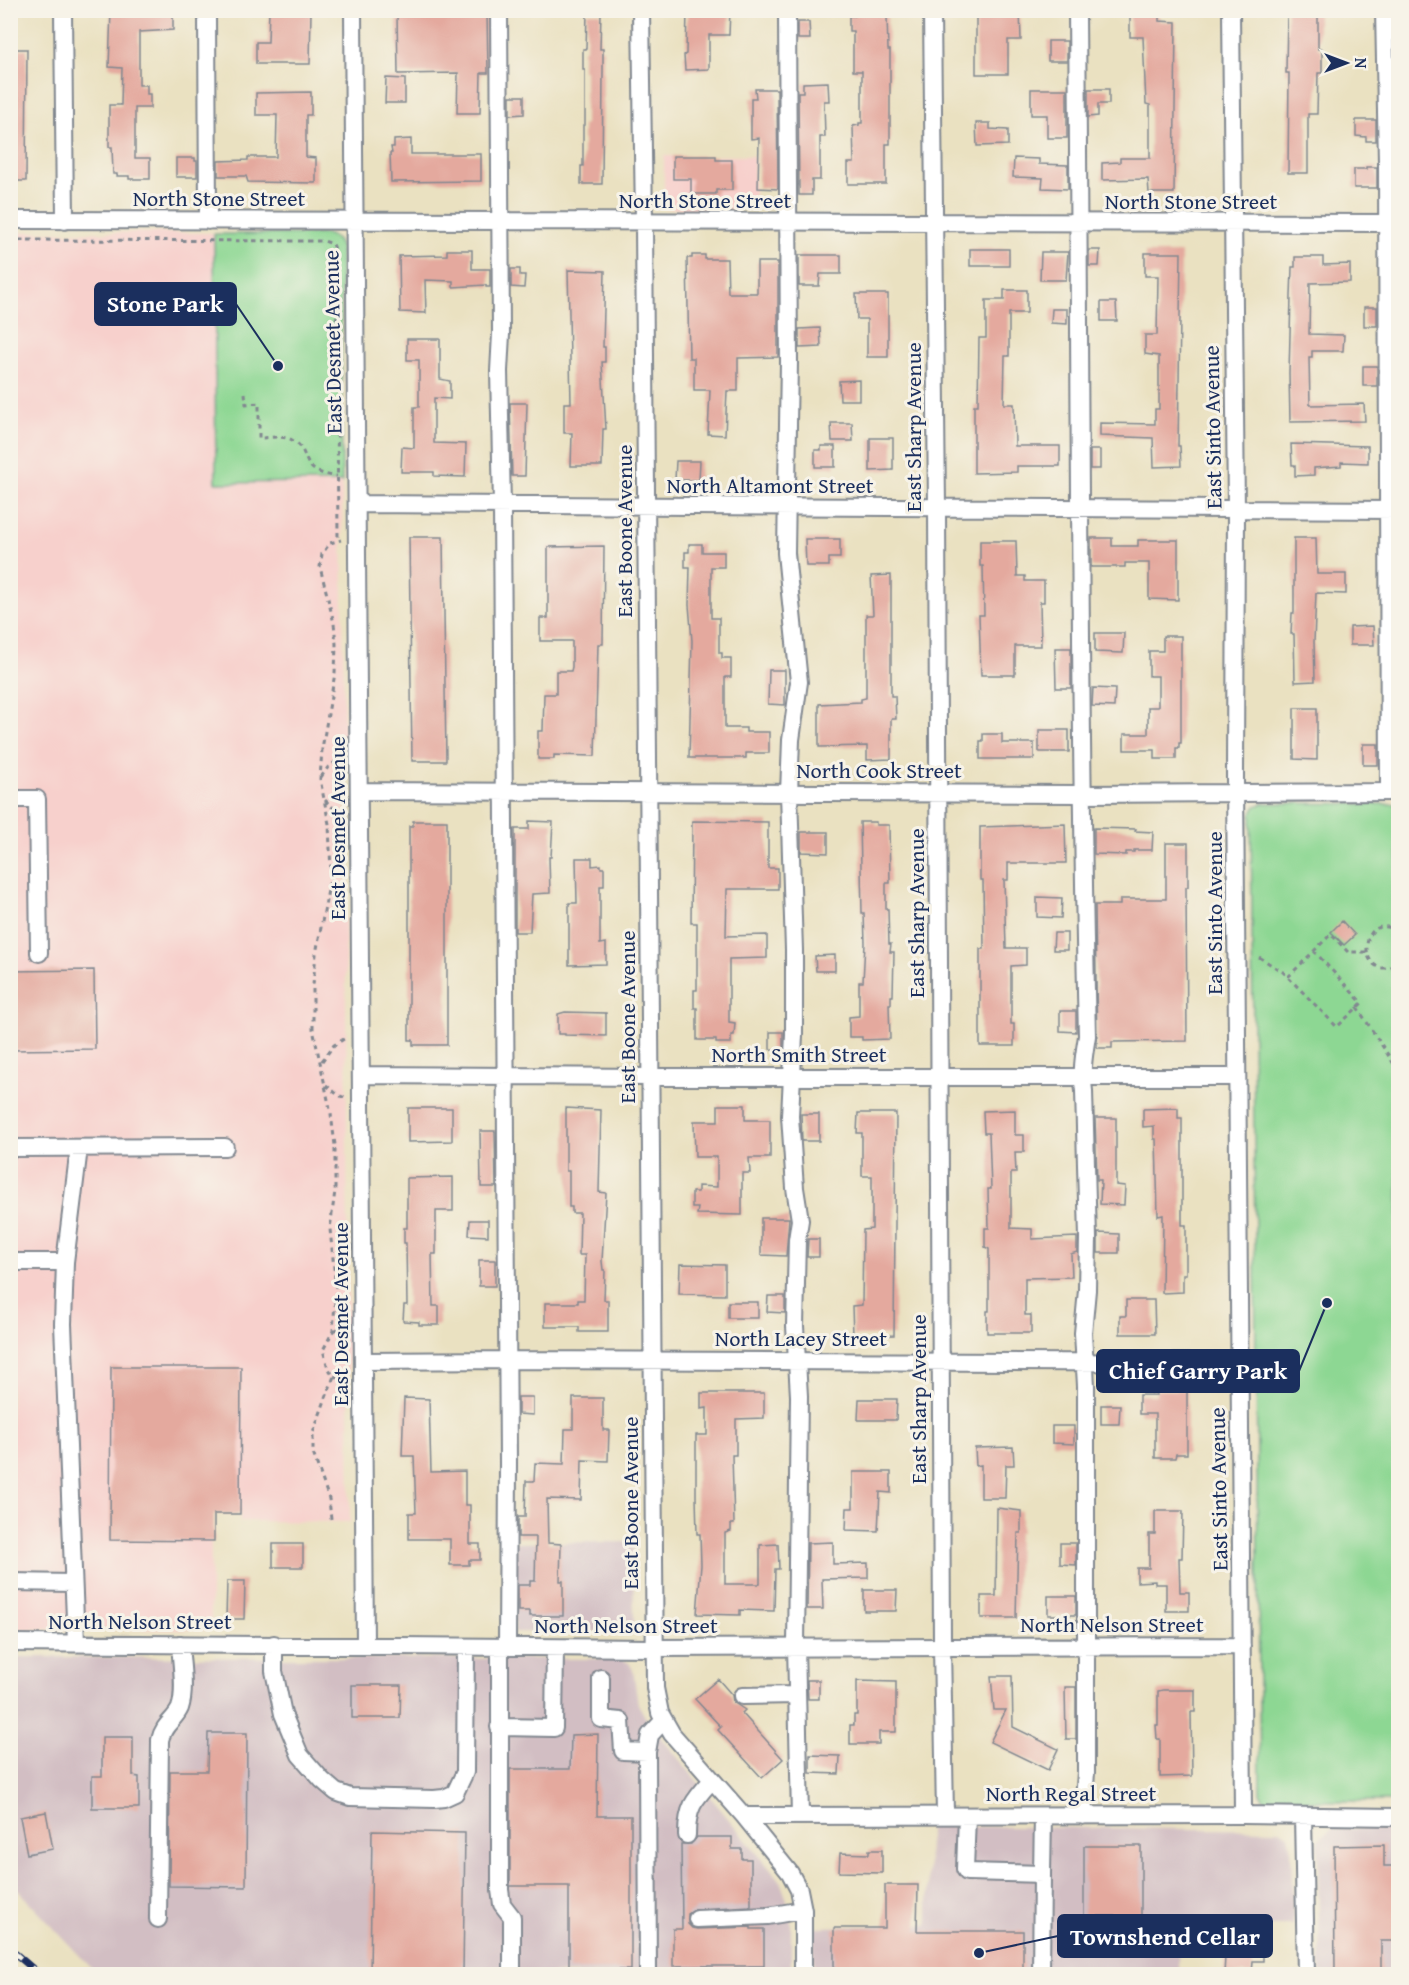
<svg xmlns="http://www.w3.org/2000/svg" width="1409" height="1985" viewBox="0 0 1409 1985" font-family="'Gentium Book Plus',serif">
	<rect width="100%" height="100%" fill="#f7f3e8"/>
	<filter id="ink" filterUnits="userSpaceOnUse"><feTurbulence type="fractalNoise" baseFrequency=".0167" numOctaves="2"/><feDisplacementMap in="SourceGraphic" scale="12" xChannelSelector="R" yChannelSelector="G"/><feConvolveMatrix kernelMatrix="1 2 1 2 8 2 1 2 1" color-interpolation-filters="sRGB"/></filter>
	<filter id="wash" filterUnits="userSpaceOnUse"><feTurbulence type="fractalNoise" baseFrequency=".008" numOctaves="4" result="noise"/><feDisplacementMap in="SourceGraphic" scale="24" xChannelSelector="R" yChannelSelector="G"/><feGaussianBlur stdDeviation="1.35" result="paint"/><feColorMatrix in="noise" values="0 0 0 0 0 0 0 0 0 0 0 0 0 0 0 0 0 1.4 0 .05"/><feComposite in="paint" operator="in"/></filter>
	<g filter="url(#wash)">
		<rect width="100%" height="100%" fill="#eae1c1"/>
		<path fill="#f7d0cc" d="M664,156H754V209H664Z
			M11,232L214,233L216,482H342L350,1522L240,1521V1514H214L211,1541V1630L11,1629Z"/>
		<path fill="#d2bec3" d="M633,1542L634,1631L515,1632V1543Z
			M11,1657L622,1659L629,1663L633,1670L638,1704L648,1722L780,1881L787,1900L791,1920V1974H97L11,1883Z
			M929,1826L1280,1830L1288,1835L1291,1846L1293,1925H1179L1178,1974H814V1927L928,1925Z
			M1398,1828V1974H1320L1318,1845L1320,1838L1331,1829Z"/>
		<path fill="#8dd793" stroke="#548378" stroke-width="1.5" d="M214,234H326C335,237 338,240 341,249L342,482L216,483Z
			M1264,803L1398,804V1801H1268L1263,1798L1260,1793L1251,814L1256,806Z"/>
		<g id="blocks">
			<path fill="#e4a99e" d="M111,10L173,12V30L139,32V85H147V94H150V108H135V158H150V179H129V176H117V174H113L112,147H109V105H121L122,68L109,67Z
				M269,10H311L310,64H256V42H268Z
				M687,10H730L729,35H709V69L685,70L684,55L686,54Z
				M867,10H881V16H887L888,50H890V144H886V184H848V163H854L853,126L859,125V123H862V71H853V31H849V16H855V14H867Z
				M1020,10L1021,40H1008V74H976V11Z
				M1130,10H1159V21L1176,22L1174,193H1149L1148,179L1102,180V163L1120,162V158H1150V105L1146,104L1143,37H1130Z
				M470,11H487L488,73H481L480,113H457L458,73L398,74L397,13Z
				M1287,11H1318V49H1322V73H1318L1317,114H1308V173H1288L1289,73H1286Z
				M587,13H601L600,49H603V70L602,184H581V166H583V125H585V70H583V49H586Z
				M798,22H809L810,39H798Z
				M1048,41H1067V61H1048Z
				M10,49H27L26,181H10Z
				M386,78L405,79V103H385Z
				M828,82L829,101H824L825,137H820V180H812V195H799L798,92H803V83Z
				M755,89H777L778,189L758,188L759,138L751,139V98H756Z
				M1031,89H1067V138H1047V115H1031Z
				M1088,89H1109V104H1098V116L1088,117Z
				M311,92V115H306V157L316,158V183L248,182L246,176H218V161L248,160V157H276L277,115H256V93Z
				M510,96H524V114L510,115Z
				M1356,120H1376V141H1366V137L1356,136Z
				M976,123H990V129L1008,130V145L977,146Z
				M411,139V154H481V181L391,182L390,153H392L391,147H394V140Z
				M673,156H716V160H732V190H716V194H691V179H673Z
				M176,158H195V161H197V177H176Z
				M1014,158L1039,159V164L1068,165V189L1042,188L1043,178L1013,177Z
				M1366,167H1377V188H1354V169H1366Z
				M970,249H1009V266H970Z
				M447,250H472V269H490V287H486V285L453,287V281L425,280L426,313L400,312L399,256L447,255Z
				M1089,250H1100L1099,266H1089Z
				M1041,252H1068L1066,280H1040Z
				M1145,253H1181L1178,446H1180L1181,466L1154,467L1153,438L1100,436V423L1155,424V409H1159V356L1145,354V335H1157L1158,276H1145Z
				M692,255H705V259H727L728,293H757V262H778V357L738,358V391H727L725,435L708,434L710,390H694V358H689L687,258H692Z
				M799,255H841V274H820L819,286H799Z
				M1295,257H1323V265L1350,264V282L1310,283L1309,334L1344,335L1343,351H1312V357H1309L1310,405L1364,404L1365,421L1290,422L1289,373L1291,296L1292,267H1295Z
				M511,269H520V275H525L524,288L511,287Z
				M568,270L605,271L603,347H605V362H602L606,429H603L602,466H571L572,433H564V403H571Z
				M1004,290H1027V313H1009V356H1005L1004,404H1014L1015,446H1060V466H1017V472L974,473V405H978L979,338H986V300H1004Z
				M856,294H888V357H867V319H857Z
				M1101,302H1116L1117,321H1101Z
				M1364,307H1377V326H1364Z
				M1052,309H1067V324L1051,323Z
				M820,328L821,347L799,348V329Z
				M407,339H440V379L450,381V399L434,398V443L466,444L465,477L434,476V472H401L402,447L414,448V407H419V360H407Z
				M1363,366H1377V386H1363Z
				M859,380V400H840L839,381Z
				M510,403H527L525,476H512Z
				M831,423H852L853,441H832Z
				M870,438H893V470L870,471Z
				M1291,444L1368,446V463L1341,462V466L1314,468V475L1295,476V465H1292Z
				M821,446H835V467H815V450H821Z
				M1090,450H1100V469H1090Z
				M676,461H700L699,480H675Z
				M409,537H443L446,761H412Z
				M1091,538H1112V546H1138V540H1178V600L1149,599V563H1125V567H1091Z
				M1294,538H1316L1317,574H1346V594L1316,593L1314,642L1315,681L1295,682L1294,634H1291L1292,613H1294Z
				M805,539H840V558H829V566H806Z
				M980,541H1016L1017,576H1025V581H1044V602H1040L1041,646H1015V675H981L979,615H984L983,566H980Z
				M689,544H702V552H724V567H711V618H719V653H722V658H731V677H725V728H746V732H769V753H746V758H689L692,641L689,605L690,567H685V552H689Z
				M604,546L603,644H598L595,756L554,755V759H538V731H543L544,694H556V671H571L572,667V641H540V618H548V547Z
				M891,575V696H895L896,719H891V759L867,760V746L819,747V704L861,702V699L866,698V615H873L871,576Z
				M1373,626L1374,645H1350V627Z
				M1095,633H1124L1123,653L1095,652Z
				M1163,636H1181V743H1179V748H1176V759H1155V750H1124V734H1148V707H1158V676H1149V651H1163Z
				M1055,648H1071V688H1056Z
				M769,670H785V705L768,704Z
				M1093,688L1115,689L1114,707L1092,706Z
				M1294,708H1317V760L1294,759Z
				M1039,730H1069V752H1039Z
				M983,734H1002V743H1034V759H980V741H983Z
				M1363,744H1378V765H1363Z
				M413,821H447V1045H413V1040H409V826H413Z
				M529,821L553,822L551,857H549L550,893L532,894L530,932H515V829H529Z
				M692,821L768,822V868H778V889H727L726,936L767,935V958L729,959V1022L735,1023L734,1035H731V1043H716V1040H697V1008H694V990H697V923H691Z
				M860,822H876V825H889L890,883H886V909H888L889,944H891L890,952H894L893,996H891V1004H889L890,1039L862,1040V1037H849V1017L859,1016V982H863L865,943L864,913H862Z
				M1065,824L1066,863H1008V880H1004L1006,948H1026V965L1011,966V1024H1014V1046H980V949H984L983,880H980V827Z
				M1094,828L1136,829L1135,831L1153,832L1152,850H1134V852H1126V855L1094,854Z
				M801,832H828V853L801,852Z
				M1166,843H1188V887H1186L1187,1041L1112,1042V1048H1097L1095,905H1120V899H1166Z
				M576,858H592V866L601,865V868H604V886H600V944L606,943V964L569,965V903H577Z
				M1037,897L1062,898L1061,918L1037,917Z
				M1342,921L1355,935L1344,945L1331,932Z
				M1054,933H1067V950H1053Z
				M835,955V971H816L815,956Z
				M94,970L95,1049L10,1050V971Z
				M1060,1011H1076V1032L1060,1031Z
				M565,1012L606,1013V1036L565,1035V1034H558V1014Z
				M770,1032H783V1050L770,1049Z
				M718,1105H745V1120H770V1158H749L750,1173H742V1215L697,1214L698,1208H692V1192H698V1186L717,1187V1157H695L694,1121H718Z
				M408,1108H452V1141L408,1142Z
				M566,1108L601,1110L599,1192L606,1193L602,1261L603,1270H605L604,1300H608V1332H579V1327H545V1303H578V1300H584L585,1255H579L580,1213H572V1207H569V1171H566Z
				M1178,1108V1118H1182V1225H1186V1274H1183V1292L1162,1293L1163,1215L1158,1216L1156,1139H1154V1126L1143,1127V1109Z
				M1015,1110V1135H1024V1152H1015L1016,1173H1011V1228L1032,1229V1239L1077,1237V1252L1071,1254L1072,1277L1025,1278V1315H1031V1333H987V1311H989V1249L985,1247V1228H989L988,1189H991L989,1133H984L983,1111Z
				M858,1113H896L894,1335L853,1336L852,1306L862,1305L863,1230L872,1229V1176H862V1133H857Z
				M801,1114H819V1141H802Z
				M1095,1118H1116V1185L1125,1186L1124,1205L1100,1204L1101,1180H1097Z
				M480,1131H495L496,1187H481Z
				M453,1177V1211H436V1254H432L433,1306H439V1325H419V1322L403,1321L404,1305H407L406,1243H404V1228H407V1178Z
				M761,1218H789L786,1256L761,1255Z
				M470,1220H488V1236L469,1235Z
				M1098,1233L1119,1234V1253H1098Z
				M808,1239H819V1257H807Z
				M479,1260H495V1286H479Z
				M680,1264L725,1265V1295L679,1294Z
				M768,1296H785V1313L767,1312Z
				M1126,1300H1154L1155,1334H1120V1316H1126Z
				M728,1302H758V1318H728Z
				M111,1367H241L240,1514H214V1541L110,1540Z
				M1156,1390H1187V1454H1176L1175,1458H1155V1414H1139V1395H1156Z
				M701,1393H764V1418L736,1419V1455H732L734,1524H731V1531L725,1533V1584H760V1545L778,1544L779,1569H775L774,1611L740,1610V1615L697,1614L701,1565L700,1534H697L696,1497V1435H707V1408L701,1409Z
				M518,1397H533V1415L518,1414Z
				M404,1398L429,1399L431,1472L465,1471V1505H470V1544H480V1560H469V1565H450V1539H409V1513H416L414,1456H402Z
				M573,1398H603V1430H609L608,1461L582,1460L581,1500L547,1499L548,1543L561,1544L560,1581H563V1616H530V1611H518V1585H530V1581H535L536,1537H518V1517H525L526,1481H534L535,1463L564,1464L565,1429H573Z
				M859,1399H897L896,1420H858Z
				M1101,1405H1120L1119,1424H1101Z
				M1052,1426H1074V1444L1052,1443Z
				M1013,1447L1014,1465H1006L1005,1498H981V1465L976,1466L975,1448Z
				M853,1472H891V1493L880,1492L878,1531L846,1530L847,1508H853Z
				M997,1508L1021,1511V1533H1018L1016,1618H981V1596H996Z
				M1155,1511H1183L1182,1558H1179L1180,1592H1189V1611H1166V1584H1155V1581L1137,1582V1568H1149V1534H1155Z
				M833,1542V1564L868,1563V1578L822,1579L823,1609H807L808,1543Z
				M1060,1543H1076V1565L1060,1564Z
				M273,1544H303V1567H273Z
				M227,1581H245L244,1619H226Z
				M864,1590H897L896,1611H864Z
				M1048,1596H1076V1615H1048Z
				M991,1676H1012L1013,1727L1058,1749L1048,1770L990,1742L1006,1710H994Z
				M718,1679L732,1695L733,1702L745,1710L742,1713L783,1759L762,1778L718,1730L721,1727L695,1699Z
				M807,1680H819V1699H808Z
				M857,1681L896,1682V1732H879V1744H850V1725H854V1715H857Z
				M352,1685H401L400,1718H352Z
				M1065,1687H1076V1739H1066Z
				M1163,1690H1195V1712H1191L1192,1776L1160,1777V1739H1157L1156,1725H1158V1691Z
				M208,1733H247L246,1887L169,1886L170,1771H207Z
				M598,1734L597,1816H631V1970H569V1886H510V1769H570L571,1735Z
				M102,1737H133V1776L139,1777V1808H92V1776H102Z
				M810,1755L840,1756L839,1774L810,1773Z
				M46,1812L53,1849L27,1854L20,1817Z
				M372,1831L465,1833L463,1974H370Z
				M697,1837H732V1849H742V1859H751V1906L696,1909L688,1914V1924L692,1928L697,1929L751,1927V1929H764V1966H673V1929H682L681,1844H691Z
				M1384,1845V1866H1398V1941H1381V1974H1335L1334,1846Z
				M1084,1846H1141V1916H1084Z
				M869,1850H882V1873L839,1872L840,1853L869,1854Z
				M885,1885H918L917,1931H1023V1974H834V1928H885Z
				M1212,1925H1230V1936H1258V1946H1263V1961H1253L1252,1974H1224L1226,1939L1212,1938Z"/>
		</g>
	</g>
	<g filter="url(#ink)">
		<use href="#blocks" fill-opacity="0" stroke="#828890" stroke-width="1.5"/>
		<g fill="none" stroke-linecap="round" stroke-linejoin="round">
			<g stroke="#828890" stroke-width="20">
				<path id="minor" d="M63,10L65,221
					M207,10L208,221
					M353,10L365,1645
					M499,10L501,334L499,371L502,505L508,1463L507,1647
					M641,10L644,223L655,1688L660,1713L672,1734L744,1816L790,1873L799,1890L803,1910V1974
					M787,10L789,361L786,553L799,682L791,740L789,793L794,950V1035L790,1116L795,1188L800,1220L797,1240L795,1326L799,1396L796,1646L800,1816
					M932,10L937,507L942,1646L945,1815
					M1077,10C1080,352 1079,694 1087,1036C1084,1055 1081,1071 1084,1091L1088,1238L1087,1290L1083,1333L1086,1386V1772L1083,1816
					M1231,10L1236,509L1235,778L1243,1815
					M1384,10L1387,163L1389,792
					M10,220L1398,223
					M357,504L1398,510
					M359,791L1082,794L1398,792
					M10,799H37L39,953
					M361,1075L650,1077H1237
					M10,1148L225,1147
					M10,1262H65
					M363,1361L506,1360L1240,1363
					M10,1582L73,1583
					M10,1643L654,1648L1242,1646
					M76,1643L63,1324L65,1262L79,1148
					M274,1644V1671L283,1714L300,1755L322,1780L336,1792L350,1797L434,1799L444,1798L455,1793L465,1772L466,1647
					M500,1647V1890L502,1904L512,1917V1974
					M601,1678V1719L621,1721L623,1751L647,1752
					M742,1696L797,1695
					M499,1727L554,1728L555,1648
					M744,1816L1243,1815L1398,1817
					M967,1816L965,1869L967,1872L1042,1874L1043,1816
					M1303,1816L1306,1974
					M687,1835C687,1807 694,1800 712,1780
					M158,1919L160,1740C164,1723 175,1720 180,1708C186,1691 181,1661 180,1644
					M697,1919L768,1916L803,1910
					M648,1974L647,1752L650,1735L664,1720
					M1041,1974L1042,1874"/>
			</g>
			<path stroke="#828890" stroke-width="3" stroke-dasharray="4.5 4.5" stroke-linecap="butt" d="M10,240L324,241L333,244L336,252L338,540
				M245,393L246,404L259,403V438C269,438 284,435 292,440C313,451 296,473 337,476
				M321,777L329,766L342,758
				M325,800L332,807L343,813
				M1398,931C1357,908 1356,986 1398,964
				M1259,957L1283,972L1337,1027L1362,1003L1314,951
				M1288,977L1331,934L1348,952H1366
				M1357,1007L1394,1064
				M322,1061L334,1045L344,1039
				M326,1085L338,1095L345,1098
				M334,1331L346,1324
				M334,1376L349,1383
				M331,1519L329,1499L313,1453V1433L334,1376L328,1368L323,1350L333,1331L336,1288L330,1229L335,1191V1145L331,1114L313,1029V985L316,954L331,874L329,824L320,779L322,749L335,673L336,644L334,623L320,567L322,554L330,543L341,540"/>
			<use href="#minor" stroke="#fff" stroke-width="16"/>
			<g stroke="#1b2f5e" stroke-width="7">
				<path id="rail" d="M10,1949L39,1974"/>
			</g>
			<use href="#rail" stroke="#f7f3e8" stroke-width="4.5" stroke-dasharray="14" stroke-linecap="butt"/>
		</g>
	</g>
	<g text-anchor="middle" stroke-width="6" stroke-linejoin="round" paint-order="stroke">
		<g font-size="22" fill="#1b2f5e" stroke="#f7f3e8">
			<text x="219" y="206">North Stone Street</text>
			<text x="705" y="208">North Stone Street</text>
			<text x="1191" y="209">North Stone Street</text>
			<text transform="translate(332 342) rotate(-91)" y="8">East Desmet Avenue</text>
			<text transform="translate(913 427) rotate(-90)" y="8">East Sharp Avenue</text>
			<text transform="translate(1212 427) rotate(-91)" y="8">East Sinto Avenue</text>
			<text x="770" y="493">North Altamont Street</text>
			<text transform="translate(624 531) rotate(-90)" y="8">East Boone Avenue</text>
			<text x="879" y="778">North Cook Street</text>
			<text transform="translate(337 828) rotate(-90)" y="8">East Desmet Avenue</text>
			<text transform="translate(916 913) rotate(-90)" y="8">East Sharp Avenue</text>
			<text transform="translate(1214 913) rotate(-90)" y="8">East Sinto Avenue</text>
			<text transform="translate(627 1017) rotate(-90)" y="8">East Boone Avenue</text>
			<text x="799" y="1062">North Smith Street</text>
			<text transform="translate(340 1314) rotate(-90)" y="8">East Desmet Avenue</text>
			<text x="801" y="1346">North Lacey Street</text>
			<text transform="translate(918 1399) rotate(-90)" y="8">East Sharp Avenue</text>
			<text transform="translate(1218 1489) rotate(-91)" y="8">East Sinto Avenue</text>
			<text transform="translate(630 1503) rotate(-90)" y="8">East Boone Avenue</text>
			<text x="140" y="1629">North Nelson Street</text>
			<text x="1112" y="1632">North Nelson Street</text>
			<text x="626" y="1633">North Nelson Street</text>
			<text x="1071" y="1801">North Regal Street</text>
		</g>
	</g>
	<path fill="none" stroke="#1b2f5e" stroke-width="2" d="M278 366L236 304M1327 1303L1299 1371M979 1953L1058 1936"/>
	<g fill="#1b2f5e" stroke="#f7f3e8" stroke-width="2">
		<circle cx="278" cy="366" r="6"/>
		<circle cx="1327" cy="1303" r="6"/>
		<circle cx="979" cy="1953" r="6"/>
	</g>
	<g fill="#1b2f5e" stroke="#1b2f5e" stroke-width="2">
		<rect x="95" y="283" width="141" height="42" rx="6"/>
		<rect x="1097" y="1350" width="202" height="42" rx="6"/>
		<rect x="1058" y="1915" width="214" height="42" rx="6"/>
	</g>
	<g font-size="24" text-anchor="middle" font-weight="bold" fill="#fff">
		<text x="165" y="312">Stone Park</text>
		<text x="1198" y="1379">Chief Garry Park</text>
		<text x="1165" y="1945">Townshend Cellar</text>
	</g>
	<rect width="1409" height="1985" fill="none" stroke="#f7f3e8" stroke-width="36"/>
	<g transform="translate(1346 63) rotate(90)" stroke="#f7f3e8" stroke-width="4.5" paint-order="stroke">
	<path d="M0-4.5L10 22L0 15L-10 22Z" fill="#1b2f5e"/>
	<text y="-9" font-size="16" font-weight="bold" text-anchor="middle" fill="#1b2f5e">N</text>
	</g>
</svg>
